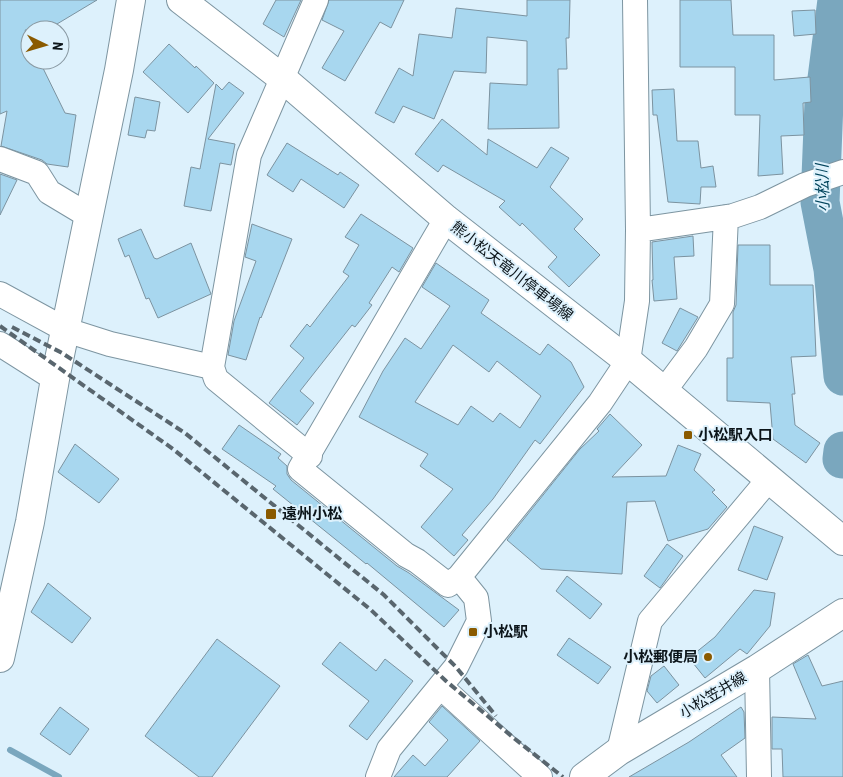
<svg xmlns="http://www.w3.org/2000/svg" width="843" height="777" viewBox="0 0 843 777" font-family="'Roboto Condensed','Noto Sans JP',sans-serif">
	<rect width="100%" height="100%" fill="#ddf1fc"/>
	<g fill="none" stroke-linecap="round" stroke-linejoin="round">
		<path stroke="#7aa7be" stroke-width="6" d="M10,750L59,777"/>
		<path stroke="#7aa7be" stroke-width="39" d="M837,0L824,102L820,202L833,269L843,376
			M842,459L843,451"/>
	</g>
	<path fill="#a8d7ef" stroke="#7c93a0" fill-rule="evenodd" d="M0,0H97L47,30H25L30,40V60H39L65,113L76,115L68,167L47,164L42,160L1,146L7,111L0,114Z
		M276,0H301L284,37L263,24Z
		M329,0H404L391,28L380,22L345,81L322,68L344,31L322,20Z
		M527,0H570L569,38H566L567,69H558L559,128L488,129L490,83L527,85V41L487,37L486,73L454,71L434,119L403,106L394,123L375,113L399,68L413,76L419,34L452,38L456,8L527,16Z
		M680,0H731L733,35H774V80L810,77L811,102L803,103L804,135L781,136L783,174L758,176L760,115H735V67H680Z
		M815,10L816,34L794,36L792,11Z
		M169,44L195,68L196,66L214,83L188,113L143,72Z
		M229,82L244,93L208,139L235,144L231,165L220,163L211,211L184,206L191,167L200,169L216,84L222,90Z
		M674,89L677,141H698L701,168L713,166L716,187H701L700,204L668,202L657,115H653L652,90Z
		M135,97L160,102L155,131L147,130L145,138L128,135Z
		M442,119L487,155L488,139L537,168L551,147L569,158L550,187L583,219L574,229L600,255L569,287L548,267L557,257L522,223L520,226L499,207L505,201L443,165L438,172L415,154Z
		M287,143L338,175L340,172L359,185L344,208L301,179L293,192L267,175Z
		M0,174L17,180L0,215Z
		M361,214L413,248L399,272L392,267L369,303L372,305L355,327L352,325L300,391L314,403L297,425L269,403L304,358L290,346L307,324L310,327L349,276L343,272L359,245L345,237Z
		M252,224L292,239L261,318L260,317L246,360L228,355L234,321L256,261L245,257Z
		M141,229L154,258L157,259L191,243L211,294L158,318L149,298L146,299L129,255L125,257L118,239Z
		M693,236L694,256L674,257L677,299L654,301L652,280H653L652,242Z
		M738,245H770V285H813L816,356L791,357L795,394H792L795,425L820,443L806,463L773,439L770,403L727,401V358H733V312L736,305Z
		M436,263L489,300L481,313L540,355L548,344L571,362L584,387L540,444L535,440L493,499L462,535L468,540L454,556L421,527L453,489L420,466L428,454L359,417L383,371L405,338L421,349L450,306L422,287ZM453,345L489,372L497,361L541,396L520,428L500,413L493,422L471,406L458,425L415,402Z
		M680,308L698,317L677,351L662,343Z
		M610,414L642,445L612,477L666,476L678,445L701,454L694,470L715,490L712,492L727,507L708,529L668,541L655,501L627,502L622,574L541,569L507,540L580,449L599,431L597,429Z
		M239,425L281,454L278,458L287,466V474L291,480L397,566L409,573L459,610L444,627L367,563L366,564L273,489L276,486L222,449Z
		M75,444L119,479L99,503L58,472Z
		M754,526L783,537L767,580L738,570Z
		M667,544L683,556L660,588L644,576Z
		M567,576L602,604L590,619L556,591Z
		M48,583L91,618L72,643L31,612Z
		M754,590L775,593L770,626L747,654L740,649L705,678L689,658L715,637Z
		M569,638L611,667L598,684L557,655Z
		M217,639L280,686L212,777H199L145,736Z
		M340,642L376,671L385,659L413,681L367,740L349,726L369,701L322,664Z
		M808,655L822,686L843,681V777H783L782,749H772V717L816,719L793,664Z
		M664,666L679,685L657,703L647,691L651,676Z
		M442,706L480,741L447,777H394L413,755L425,766L448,740L429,722Z
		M60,707L89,729L70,755L40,734Z
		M741,707L744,712L745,738L721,755L737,777H629L689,742Z"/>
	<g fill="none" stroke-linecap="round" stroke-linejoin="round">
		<g stroke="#7d95a1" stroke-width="26">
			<path id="street" d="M0,159L37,173L49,192L89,216
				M446,219L300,469L406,555L417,561L448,585L459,577L600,403L628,361L637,301L638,230L635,0
				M638,230L733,216L760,207L805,185L843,172
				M0,294L66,330L110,344L212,367
				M0,344L55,379
				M664,391L696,348L722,304L726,217
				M310,456L216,379L212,367L249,155L316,0
				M757,669L759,777
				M441,687L540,777
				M619,751L650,621L769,479
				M378,777L389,749L456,667L479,621L476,598L459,577"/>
		</g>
		<g stroke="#7d95a1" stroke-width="30">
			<path id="secondary" d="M181,0L282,78L446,219L628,361L843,541
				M0,658L30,522L55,379L119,70L131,0
				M584,777L619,751L757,669L843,613"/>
		</g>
		<use href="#street" stroke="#fff" stroke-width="24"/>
		<use href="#secondary" stroke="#fff" stroke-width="28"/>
		<path stroke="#59666e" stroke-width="4" stroke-dasharray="8 4" stroke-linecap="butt" d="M0,326L173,449L371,610L446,681L515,739L563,777
			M12,327L62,353L185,433L384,595L456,667L496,716"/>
	</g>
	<g fill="#8a5a00" stroke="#ddf1fc" stroke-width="2">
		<rect x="683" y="430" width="10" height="10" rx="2.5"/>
		<rect x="265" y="508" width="12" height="12" rx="2.5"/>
		<rect x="468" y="627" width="10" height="10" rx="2.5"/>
		<circle cx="708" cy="657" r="5"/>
	</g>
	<g text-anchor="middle" stroke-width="4" stroke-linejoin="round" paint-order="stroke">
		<g font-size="15" fill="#0c151a" stroke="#ddf1fc">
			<text transform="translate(512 271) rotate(38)" y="5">熊小松天竜川停車場線</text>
			<text transform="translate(713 695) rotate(-31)" y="5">小松笠井線</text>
		</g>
		<g font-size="15" font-weight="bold" fill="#0c151a" stroke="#ddf1fc" text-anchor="start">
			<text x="698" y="440">小松駅入口</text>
			<text x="282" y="519">遠州小松</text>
			<text x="483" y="637">小松駅</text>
			<text x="698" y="662" text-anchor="end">小松郵便局</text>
		</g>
		<g font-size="16" font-style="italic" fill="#02445c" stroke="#ddf1fc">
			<text transform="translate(822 188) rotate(-91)" y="6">小松川</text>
		</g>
	</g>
	<g transform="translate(45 45) rotate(95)"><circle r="24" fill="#ddf1fc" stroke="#8999a2"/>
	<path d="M0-4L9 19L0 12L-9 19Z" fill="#8a5a00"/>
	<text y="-8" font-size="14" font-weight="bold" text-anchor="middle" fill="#0c151a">N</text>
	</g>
</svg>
